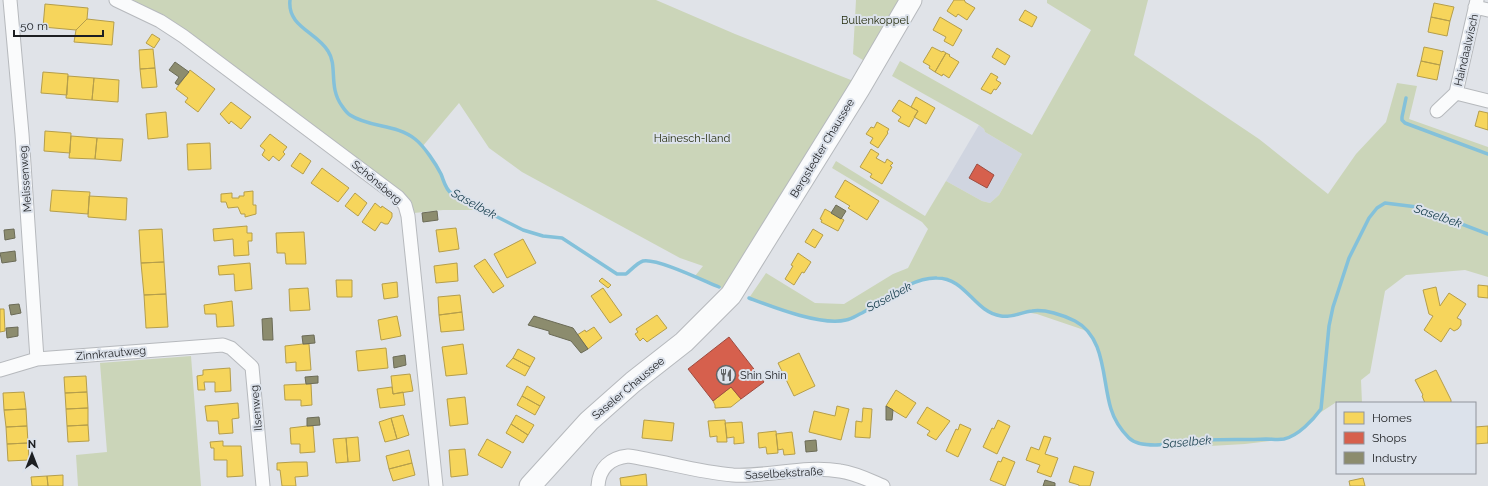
<svg xmlns="http://www.w3.org/2000/svg" width="1488" height="486" viewBox="0 0 1488 486" font-family="Raleway,sans-serif">
	<rect width="100%" height="100%" fill="#e0e3e8"/>
	<path fill="#d0d5e0" d="M979,125L984,129L985,132L1022,154L999,195L990,203L982,201L946,181Z"/>
	<path fill="#cbd5b9" d="M133,0H656L735,34L861,84L727,290L712,284L695,276L703,266L680,258L522,172L489,148L459,103L422,147L436,165L449,192L477,206L473,210H443L414,213L411,201L146,8Z
		M856,0H910L871,65L853,54Z
		M1047,0H1148L1134,55L1259,139L1328,194L1356,154L1386,122L1397,83L1417,86L1409,119L1488,147V277L1465,270L1406,275L1385,291L1370,373L1361,380L1362,403H1339L1338,401L1315,416L1294,435L1285,439L1245,444L1174,448L1141,443L1132,441L1129,438L1115,419L1111,408L1099,351L1087,331L1037,314L1025,312L1003,317L997,315L978,305L960,286L951,280L940,278L926,279L909,285L846,321L813,319L749,298L766,273L815,303L844,304L893,274L908,268L928,229L922,222L832,168L836,161L925,216L946,181L982,201L990,203L999,195L1022,154L985,132L984,129L979,125L892,76L900,61L1032,135L1091,30L1047,3Z
		M191,356L201,486H78L76,455L107,452L100,363Z"/>
	<path fill="#f6d55c" stroke="#b59e4b" d="M954,0H964L965,1V2L975,8L967,20L958,14L956,17L947,11Z
		M1434,3L1454,7L1450,21L1431,17Z
		M45,4L88,8L87,19L76,30L43,27Z
		M1025,10L1037,17L1032,27L1019,20Z
		M940,17L962,30L953,46L944,41L946,37L933,30Z
		M1431,17L1450,21L1447,36L1428,32Z
		M87,19L114,22L112,45L74,42L76,30Z
		M152,34L160,39L154,48L146,43Z
		M932,47L942,52L943,51L946,53L935,72L929,68L930,66L923,62Z
		M1424,47L1443,51L1440,65L1421,61Z
		M997,48L1010,56L1005,65L992,57Z
		M153,49L155,68L140,69L139,50Z
		M946,53L950,55L949,56L959,62L949,78L943,74L942,76L935,72Z
		M1421,61L1440,65L1437,80L1417,76Z
		M155,68L157,87L142,88L140,69Z
		M190,70L215,89L198,112L185,102L188,98L176,89Z
		M43,72L68,74L67,95L41,93Z
		M991,73L998,77L996,80L1001,83L996,90L994,89L991,94L981,89Z
		M68,76L94,78L92,100L66,98Z
		M94,78L119,80L118,102L92,100Z
		M916,97L935,108L926,124L914,117L918,111L911,107Z
		M899,100L918,111L909,127L898,121L901,117L892,111Z
		M231,102L251,117L241,129L231,121L229,124L220,114Z
		M1479,111L1488,113V130L1475,126Z
		M166,112L168,137L148,139L146,114Z
		M877,122L889,129L887,132L888,133L878,148L870,143L873,138L866,134L871,127L874,128Z
		M45,131L71,133L70,153L44,151Z
		M270,134L287,147L283,152L285,154L279,161L273,156L269,161L262,155L265,150L260,146Z
		M71,136L97,138L95,159L69,158Z
		M97,138L123,139L121,161L95,159Z
		M210,143L211,169L188,170L187,144Z
		M871,149L879,154L876,158L885,163L887,159L893,163L890,166L892,167L882,184L870,177L872,174L860,167Z
		M300,153L311,161L303,174L291,166Z
		M322,168L349,188L338,202L311,183Z
		M845,180L879,201L867,220L848,208L850,206L835,197Z
		M52,190L90,192L88,214L50,211Z
		M253,191V205H256V214L245,217V214H241L238,207L228,208L226,202H221V194L232,193V198H239V196H244V192Z
		M355,193L367,203L358,216L345,206Z
		M89,196L127,198L126,220L88,217Z
		M375,203L381,208L382,206L392,213V217L388,224H385L381,222L375,231L362,222Z
		M825,209L844,220L838,231L821,222L822,220L820,219Z
		M247,226V233H252V241H248L249,255L234,256L233,239L214,241L213,229Z
		M456,228L459,249L439,252L436,230Z
		M162,229L164,262L141,263L139,230Z
		M813,229L823,235L815,248L805,242Z
		M304,232L306,264H286L285,253H277L276,233Z
		M523,239L536,263L507,278L494,254Z
		M798,253L811,262L804,273L802,272L794,285L785,279L793,266L791,265Z
		M485,259L504,286L493,293L474,266Z
		M164,262L166,294L144,295L141,263Z
		M250,263L252,289L235,291L234,274L219,275L218,266Z
		M457,263L458,281L436,283L434,266Z
		M602,278L611,285L608,288L599,281Z
		M336,280H352V297H337Z
		M397,282L398,297L384,299L382,284Z
		M1478,285L1488,286V298L1478,297Z
		M1436,287L1440,306L1449,293L1466,304L1457,318L1461,320V325L1458,329L1454,331L1450,328L1441,342L1424,330L1433,316L1429,314L1423,290Z
		M308,288L310,310L290,311L289,289Z
		M603,288L622,315L610,323L591,296Z
		M166,294L168,327L146,328L144,295Z
		M460,295L462,312L439,315L438,297Z
		M232,301L234,326L217,327L216,314H205L204,305Z
		M0,309H4L5,331L0,332Z
		M462,312L464,330L441,332L439,315Z
		M657,315L667,328L647,342L643,338L640,341L635,334L638,332L636,329Z
		M397,316L401,336L381,340L378,320Z
		M594,327L602,338L588,349L577,335L585,330L586,332Z
		M303,344H309L311,370L296,371V362L286,363L285,346Z
		M463,344L467,374L446,376L442,347Z
		M386,348L388,368L358,371L356,351Z
		M518,349L535,358L530,367L513,358Z
		M799,353L815,386L794,396L778,363Z
		M513,358L530,367L525,376L506,366Z
		M230,368L231,391L215,392V382H204L205,390H198L197,376L203,375V370Z
		M1436,370L1451,400V403H1425L1422,396L1423,395L1415,380Z
		M410,374L413,391L393,394L391,376Z
		M86,376L87,392L65,393L64,377Z
		M306,384H311L312,405L301,406V400H285L284,385Z
		M527,386L545,397L540,406L522,396Z
		M392,387L393,394L403,392L405,405L380,408L377,389Z
		M731,387L741,399L731,407L715,408V405L713,401Z
		M896,390L916,403L906,418L886,406Z
		M24,392L26,409L4,410L3,393Z
		M87,392L88,408L66,409L65,393Z
		M522,396L540,406L535,415L517,405Z
		M465,397L468,424L450,426L447,399Z
		M238,403L239,418L232,419L233,433L219,434L218,421H207L205,406Z
		M837,406L849,409L841,440L809,432L814,411L835,416Z
		M927,407L950,421L936,440L927,435L930,431L917,423Z
		M88,408V425L67,426L66,409Z
		M863,408L872,409L870,438L855,437L856,421L862,422Z
		M26,409L27,426L6,427L4,410Z
		M403,415L409,435L397,439L391,418Z
		M516,415L534,425L528,435L511,424Z
		M391,418L397,439L385,442L379,422Z
		M644,420L674,423L672,441L642,438Z
		M725,420L727,442H717V436L710,437L708,421Z
		M998,420L1010,426L997,454L983,447L992,428L994,429Z
		M742,422L744,443L734,444V437L727,438L725,423Z
		M511,424L528,435L523,443L506,433Z
		M960,424L971,429L958,457L946,451L956,429L958,430Z
		M88,425L89,441L68,442L67,426Z
		M27,426L28,443L7,444L6,427Z
		M307,426H313L315,452L300,453V444H291L290,428Z
		M1488,426V443L1475,444V427Z
		M776,431L778,453L767,454L766,447L759,448L758,433Z
		M792,432L795,454L784,455L783,449L778,450L776,434Z
		M1044,436L1051,438L1045,454L1058,458L1051,477L1037,472L1040,465L1026,460L1031,447L1039,450Z
		M358,437L360,461L348,462L346,438Z
		M346,438L348,462L336,463L333,439Z
		M487,439L511,452L502,468L478,455Z
		M223,441V446H241L243,476L227,477V460H214V448H211L210,442Z
		M28,443L29,460L8,461L7,444Z
		M465,449L468,475L451,477L449,450Z
		M409,450L412,463L389,469L386,456Z
		M1003,457L1015,462L1005,486L990,480L998,461L1001,462Z
		M294,462H307L308,476L295,477L296,486H282L280,470H277V463Z
		M412,463L415,475L393,481L389,469Z
		M1074,466L1094,472L1090,486H1079V485L1069,482Z
		M646,474L647,486H621L620,478Z
		M63,475V486H48L47,476Z
		M47,476L48,486H32L31,477Z
		M1363,478L1365,486H1350L1349,481Z"/>
	<path fill="#d6604d" stroke="#9e4c40" d="M977,164L994,175L987,188L969,178Z
		M729,337L764,382L741,399L731,387L713,401L688,369Z"/>
	<path fill="#8c8c6e" stroke="#6b6b57" d="M175,62L189,72L178,85L175,83L179,77L169,70Z
		M836,205L846,211L841,219L831,213Z
		M437,211L438,220L423,222L422,213Z
		M14,229L15,238L5,240L4,230Z
		M15,251L16,261L2,263L0,253Z
		M19,304L21,313L11,315L9,305Z
		M534,316L573,328L588,349L581,353L571,341L549,334V331L528,325Z
		M272,318L273,340H263L262,319Z
		M18,327V336L7,338L6,328Z
		M314,335L315,343L303,344L302,336Z
		M405,355L406,365L394,368L393,357Z
		M318,376V383L306,384L305,377Z
		M886,406L893,410L892,420H886Z
		M319,417L320,425L307,426V418Z
		M816,440L817,451L806,452L805,441Z
		M1045,480L1055,483V486H1043Z"/>
	<g fill="none" stroke-linecap="round" stroke-linejoin="round">
		<path stroke="#84c1da" stroke-width="3.5" d="M290,0C287,27 317,32 328,51C338,66 328,87 342,106C344,109 347,113 350,115C370,128 396,124 415,139C424,146 436,164 441,174C444,181 445,189 452,194L523,230L543,236L562,238L617,274H626C631,270 637,263 643,261C657,258 704,281 719,287
			M1406,98L1402,117V120L1405,123L1488,154
			M749,298C773,307 821,326 846,320C852,319 857,315 862,313C884,301 911,277 937,278C966,278 974,312 1001,316C1011,318 1022,312 1032,311C1045,309 1063,315 1075,321C1106,337 1102,381 1111,409C1114,419 1121,430 1129,438C1135,444 1147,445 1155,445C1163,445 1169,442 1176,442C1186,440 1197,440 1207,440C1227,439 1247,440 1266,439C1272,439 1278,440 1284,439C1298,436 1313,420 1321,409L1329,326L1333,307L1349,258L1369,218L1377,208L1385,203L1417,207L1488,234"/>
		<g stroke="#b6b9bd" stroke-width="15">
			<path id="minor" d="M10,0L22,134L37,359
				M116,0L160,21L183,36L398,197L405,205L408,216L436,486
				M1475,7L1488,10
				M1456,93L1488,101
				M1437,111L1456,93L1477,0
				M0,370L37,359L223,345L231,348L252,367L263,486
				M598,486C599,468 610,458 628,456C663,461 697,472 733,475C769,477 804,465 840,471C855,473 869,480 883,486"/>
		</g>
		<g stroke="#b6b9bd" stroke-width="23">
			<path id="primary" d="M530,486L589,421L633,382L684,342L731,295L859,89L911,0"/>
		</g>
		<use href="#minor" stroke="#fafbfc" stroke-width="13"/>
		<use href="#primary" stroke="#fafbfc" stroke-width="21"/>
	</g>
	<defs>
		<g id="restaurant-ring" transform="scale(1)"><circle r="9.5" fill="#dce2eb" stroke="#616467" stroke-width="1.5"/><path d="M-5-6h1v4h1v-4h1v4h1v-4h1v5L-1.5 .5V6h-2V.5L-5-1ZM5-6V6H3V1.5H1.5Q1.5-4 5-6Z" fill="#616467"/></g>
	</defs>
	<g fill-rule="evenodd">
		<use href="#restaurant-ring" x="726" y="375"/>
	</g>
	<g text-anchor="middle" stroke-width="4" stroke-linejoin="round" paint-order="stroke">
		<g font-size="11" fill="#252d0e" stroke="#dce2eb">
			<text x="875" y="24">Bullenkoppel</text>
			<text x="692" y="142">Hainesch-Iland</text>
		</g>
		<g font-size="11" fill="#1d1f22" stroke="#dce2eb">
			<text transform="translate(1466 50) rotate(-77)" y="4">Haindaalwisch</text>
			<text transform="translate(822 148) rotate(-59)" y="4">Bergstedter Chaussee</text>
			<text transform="translate(25 179) rotate(-94)" y="4">Melissenweg</text>
			<text transform="translate(377 182) rotate(40)" y="4">Schönsberg</text>
			<text transform="translate(111 353) rotate(-5)" y="4">Zinnkrautweg</text>
			<text transform="translate(628 388) rotate(-40)" y="4">Saseler Chaussee</text>
			<text transform="translate(256 408) rotate(-95)" y="4">Ilsenweg</text>
			<text transform="translate(784 473) rotate(-3)" y="4">Saselbekstraße</text>
		</g>
		<g font-size="11" fill="#1d1f22" stroke="#dce2eb" text-anchor="start">
			<text x="740" y="379">Shin Shin</text>
		</g>
		<g font-size="12" font-style="italic" fill="#173e4d" stroke="#dce2eb">
			<text transform="translate(474 204) rotate(29)" y="4">Saselbek</text>
			<text transform="translate(1438 216) rotate(19)" y="4">Saselbek</text>
			<text transform="translate(889 297) rotate(-28)" y="4">Saselbek</text>
			<text transform="translate(1187 442) rotate(-5)" y="4">Saselbek</text>
		</g>
	</g>
	<rect x="1336" y="402" width="140" height="72" fill="#dce2eb" stroke="#90949b"/>
	<rect x="1344" y="412" width="20" height="12" fill="#f6d55c" stroke="#90949b"/>
	<text x="1372" y="422" font-size="12" fill="#1d1f22">Homes</text>
	<rect x="1344" y="432" width="20" height="12" fill="#d6604d" stroke="#90949b"/>
	<text x="1372" y="442" font-size="12" fill="#1d1f22">Shops</text>
	<rect x="1344" y="452" width="20" height="12" fill="#8c8c6e" stroke="#90949b"/>
	<text x="1372" y="462" font-size="12" fill="#1d1f22">Industry</text>
	<g transform="translate(32 454)" stroke="#dce2eb" stroke-width="3" paint-order="stroke">
	<path d="M0-3L7 15L0 10L-7 15Z" fill="#1d1f22"/>
	<text y="-6" font-size="11" font-weight="bold" text-anchor="middle" fill="#1d1f22">N</text>
	</g>
	<path d="M14 30v6h89v-6" fill="none" stroke="#1d1f22" stroke-width="2"/>
	<text x="20" y="30" font-size="12" fill="#1d1f22" stroke="#dce2eb" stroke-width="3" paint-order="stroke">50 m</text>
</svg>
